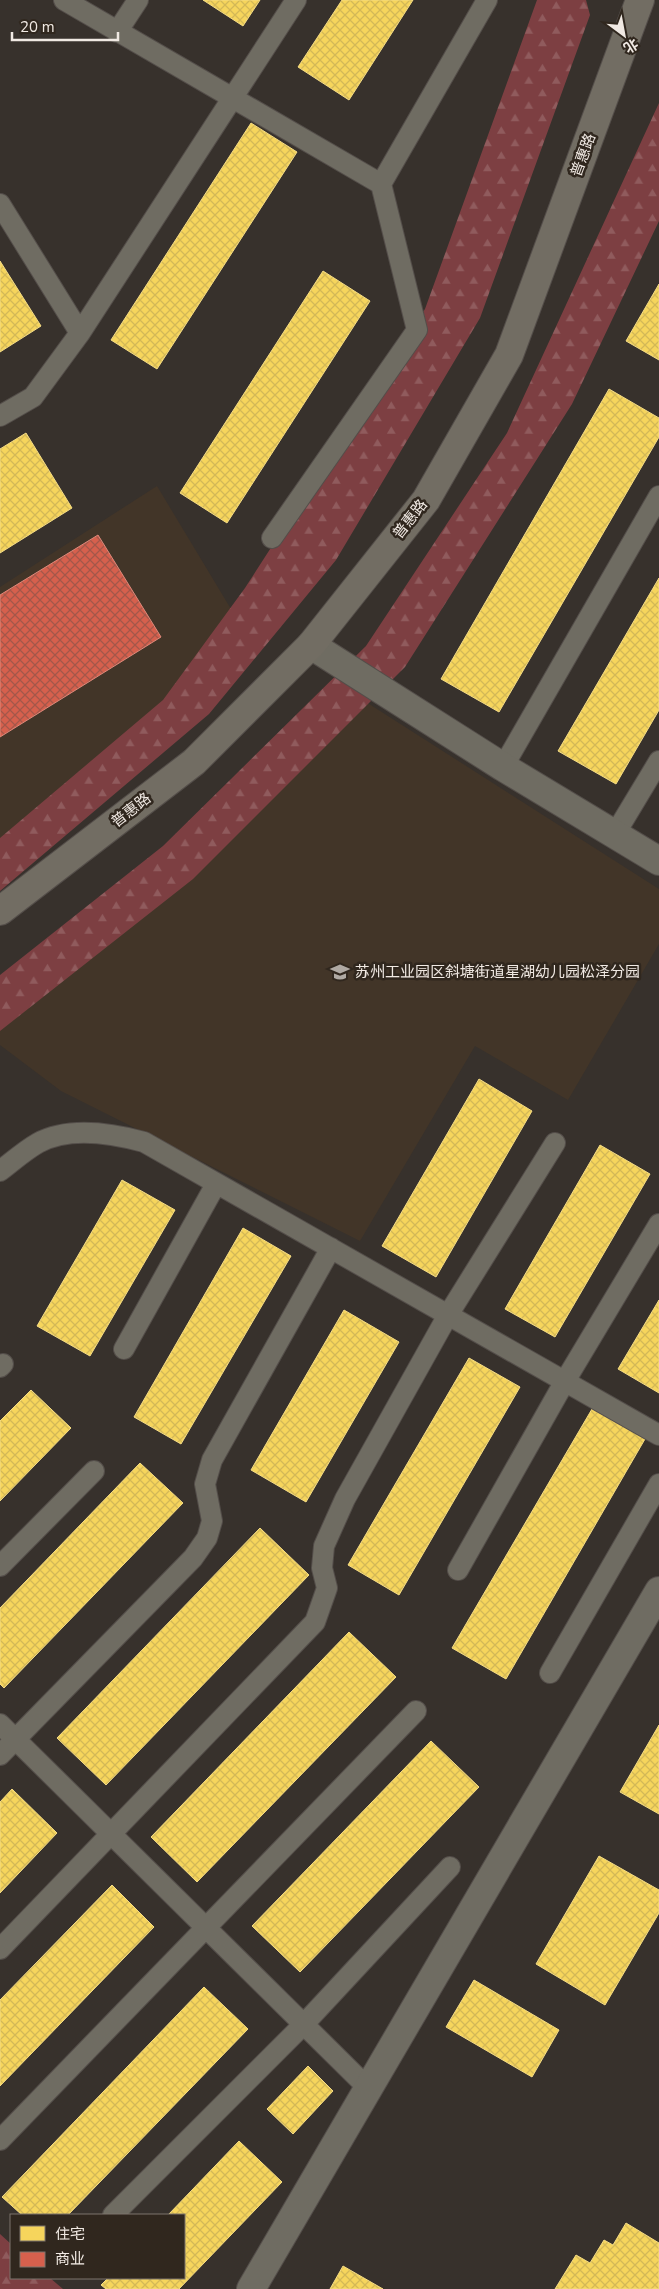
<svg xmlns="http://www.w3.org/2000/svg" width="659" height="2289" viewBox="0 0 659 2289" font-family="'Nunito Sans','Noto Sans SC',sans-serif">
	<defs>
		<pattern id="forest-firs" width="22" height="20" patternUnits="userSpaceOnUse" patternTransform="scale(1.25)"><rect width="22" height="20" fill="#7d3f42"/><path d="M5 1l3.5 6h-7zM16 11l3.5 6h-7z" fill="#905b5d"/></pattern>
		<pattern id="homes-cross-hatch" width="8" height="8" patternUnits="userSpaceOnUse" patternTransform="scale(1.25)"><rect width="8" height="8" fill="#f6d55c"/><path d="M0 0l8 8M0 8l8-8" fill="none" stroke="#d3b857"/></pattern>
		<pattern id="shops-cross-hatch" width="8" height="8" patternUnits="userSpaceOnUse" patternTransform="scale(1.25)"><rect width="8" height="8" fill="#d6604d"/><path d="M0 0l8 8M0 8l8-8" fill="none" stroke="#a4574a"/></pattern>
	</defs>
	<rect width="100%" height="100%" fill="#37312c"/>
	<path fill="#423528" d="M157,486L243,629L0,861V587Z
		M355,695L659,889V944L568,1100L475,1046L360,1241L61,1091L0,1045V999Z"/>
	<path fill="url(#forest-firs)" d="M537,0H586L590,15L480,318L336,560L209,714L0,891V838L163,700L245,588L425,309Z
		M659,103V221L572,404L405,667L193,879L0,1031V975L163,846L366,646L507,433Z
		M0,2234L11,2244V2278H50L63,2289H0Z"/>
	<path fill="url(#homes-cross-hatch)" stroke="#f4db84" d="M203,0H260L243,26Z
		M342,0H413L349,100L298,67Z
		M251,123L297,152L157,369L111,340Z
		M0,261L41,326L0,352Z
		M323,271L370,301L227,523L180,493Z
		M659,284V360L626,341Z
		M609,389L659,418V437L499,712L441,679Z
		M26,433L72,508L0,553V449Z
		M659,578V710L616,784L558,751Z
		M479,1079L532,1111L436,1277L382,1246Z
		M600,1145L650,1174L555,1337L505,1309Z
		M122,1180L175,1210L90,1356L37,1326Z
		M243,1228L291,1256L181,1444L134,1417Z
		M659,1300V1393L618,1369Z
		M344,1310L399,1342L306,1502L251,1470Z
		M469,1358L520,1387L399,1595L348,1565Z
		M31,1390L71,1428L0,1501V1421Z
		M592,1409L645,1439L506,1679L452,1648Z
		M140,1463L183,1503L4,1688L0,1684V1608Z
		M260,1528L309,1575L106,1785L57,1738Z
		M349,1632L396,1677L197,1882L151,1837Z
		M659,1725V1814L620,1792Z
		M431,1741L479,1787L300,1972L252,1926Z
		M12,1789L57,1833L0,1893V1802Z
		M599,1856L659,1890V1913L605,2005L536,1964Z
		M112,1885L154,1927L0,2086V2000Z
		M474,1980L559,2030L532,2077L446,2027Z
		M204,1987L248,2029L68,2215H22L2,2197Z
		M308,2066L333,2091L293,2134L267,2109Z
		M239,2141L282,2182L179,2289H106L101,2285L108,2278H184V2215H168Z
		M626,2223L659,2243V2289H555L576,2255L590,2263L604,2240L613,2245Z
		M343,2266L383,2289H330Z"/>
	<path fill="url(#shops-cross-hatch)" stroke="#de897a" d="M98,535L161,637L0,737V595Z"/>
	<g fill="none" stroke-linecap="round" stroke-linejoin="round">
		<g stroke="#544e4a" stroke-width="22">
			<path id="lane" d="M64,0L381,184L417,330L272,538
				M117,32L138,0
				M381,184L487,0
				M0,204L80,333
				M0,416L33,397L80,333L296,0
				M503,767L659,496
				M615,834L659,761
				M0,1171C12,1162 24,1151 38,1143C69,1126 111,1133 144,1142L659,1435
				M124,1349L216,1184
				M0,1367L3,1364
				M0,1566L94,1471
				M458,1570L565,1381L659,1224
				M550,1673L659,1484
				M0,1724L368,2088
				M0,1755L193,1558L207,1538L212,1521L205,1484L212,1460L331,1248
				M0,1949L315,1622L327,1588L322,1568L324,1546L345,1499L448,1315L555,1143
				M0,2140L416,1711
				M113,2215L304,2024L450,1867"/>
		</g>
		<g stroke="#544e4a" stroke-width="30">
			<path id="street" d="M311,645L503,767L659,861
				M251,2289L659,1591"/>
		</g>
		<g stroke="#544e4a" stroke-width="30">
			<path id="secondary" d="M0,911L194,762L311,645L426,500L509,355L640,0"/>
		</g>
		<use href="#lane" stroke="#6f6c62" stroke-width="20"/>
		<use href="#street" stroke="#6f6c62" stroke-width="28"/>
		<use href="#secondary" stroke="#726d63" stroke-width="28"/>
	</g>
	<defs>
		<g id="school-bare" transform="scale(1.5)"><path d="M0-5L7-2L0 1L-7-2ZM-4 1L0 2.5L4 1V4Q0 6-4 4Z" fill="#afa9a3" stroke="#30271e" stroke-width="2.5" paint-order="stroke"/></g>
	</defs>
	<g fill-rule="evenodd">
		<use href="#school-bare" x="340" y="972"/>
	</g>
	<g text-anchor="middle" stroke-width="5" stroke-linejoin="round" paint-order="stroke">
		<g font-size="15" fill="#f0e9e3" stroke="#30271e">
			<text transform="translate(583 155) rotate(-70)" y="5">普惠路</text>
			<text transform="translate(410 519) rotate(-52)" y="5">普惠路</text>
			<text transform="translate(131 810) rotate(-38)" y="5">普惠路</text>
		</g>
		<g font-size="15" fill="#f0e9e3" stroke="#30271e" text-anchor="start">
			<text x="355" y="977">苏州工业园区斜塘街道星湖幼儿园松泽分园</text>
		</g>
	</g>
	<rect x="10" y="2214" width="175" height="65" fill="#30271e" stroke="#7d756d"/>
	<rect x="20" y="2226" width="25" height="15" fill="#f6d55c" stroke="#7d756d"/>
	<text x="55" y="2239" font-size="15" fill="#f0e9e3">住宅</text>
	<rect x="20" y="2252" width="25" height="15" fill="#d6604d" stroke="#7d756d"/>
	<text x="55" y="2264" font-size="15" fill="#f0e9e3">商业</text>
	<g transform="translate(624 35) rotate(148)" stroke="#30271e" stroke-width="4" paint-order="stroke">
	<path d="M0-4L9 19L0 12L-9 19Z" fill="#f0e9e3"/>
	<text y="-8" font-size="14" font-weight="bold" text-anchor="middle" fill="#f0e9e3">北</text>
	</g>
	<path d="M12 32v8h106v-8" fill="none" stroke="#f0e9e3" stroke-width="2.5"/>
	<text x="20" y="32" font-size="15" fill="#f0e9e3" stroke="#30271e" stroke-width="4" paint-order="stroke">20 m</text>
</svg>
